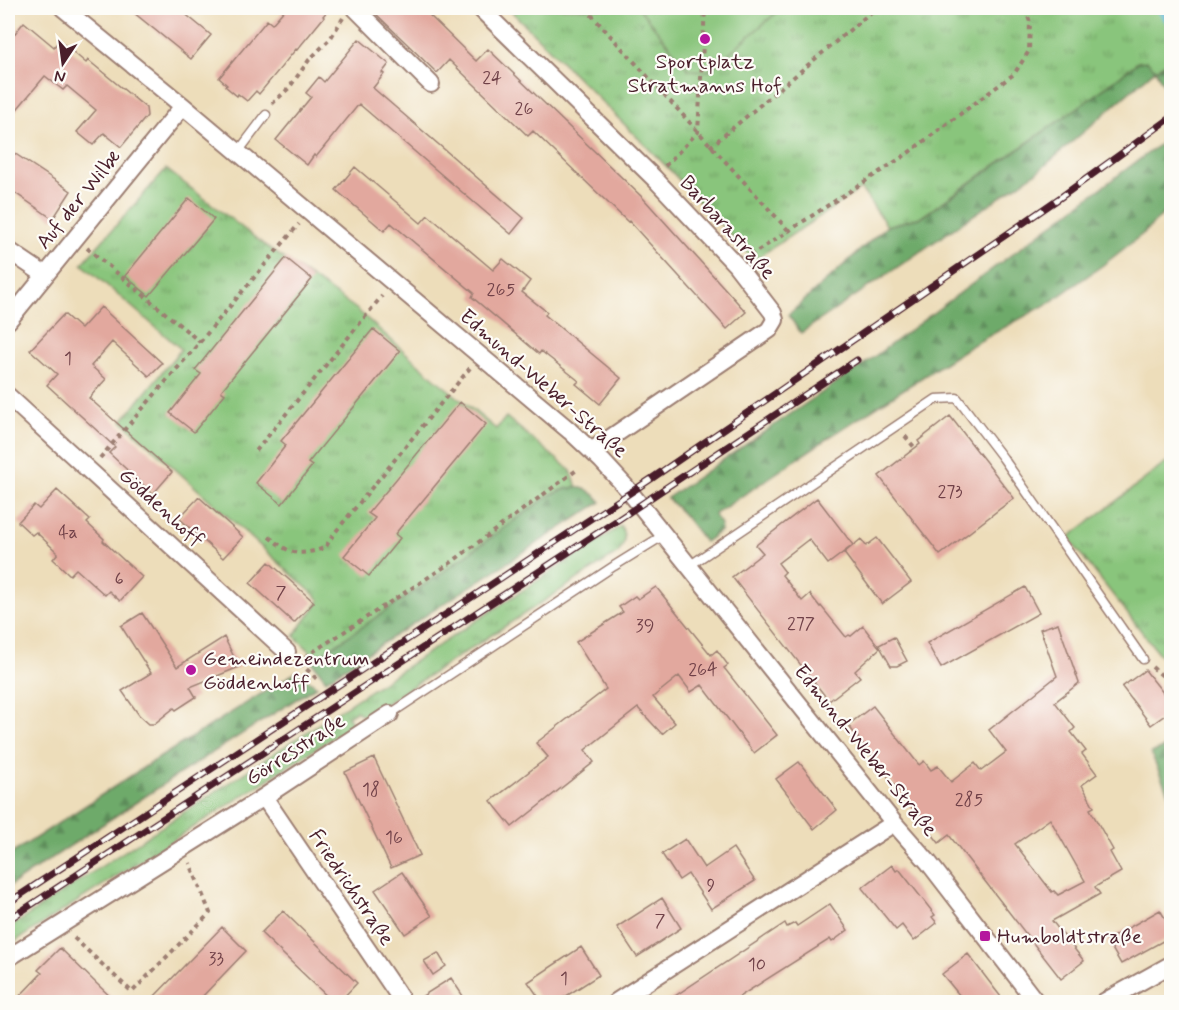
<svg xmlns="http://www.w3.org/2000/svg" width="1179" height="1010" viewBox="0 0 1179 1010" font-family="Mynerve,sans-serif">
	<defs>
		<pattern id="grass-tufts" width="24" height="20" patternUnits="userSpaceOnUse" patternTransform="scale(1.5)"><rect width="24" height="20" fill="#89c57b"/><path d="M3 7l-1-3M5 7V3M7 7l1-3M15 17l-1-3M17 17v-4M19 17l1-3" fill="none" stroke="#729f65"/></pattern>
		<pattern id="forest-firs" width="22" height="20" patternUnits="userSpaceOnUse" patternTransform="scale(1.5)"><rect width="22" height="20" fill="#6eaa6b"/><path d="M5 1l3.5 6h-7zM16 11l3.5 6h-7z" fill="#5c8a58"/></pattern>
	</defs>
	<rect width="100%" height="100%" fill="#fdfcf7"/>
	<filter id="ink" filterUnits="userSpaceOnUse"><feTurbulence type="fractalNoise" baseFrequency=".0167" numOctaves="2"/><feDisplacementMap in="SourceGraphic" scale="12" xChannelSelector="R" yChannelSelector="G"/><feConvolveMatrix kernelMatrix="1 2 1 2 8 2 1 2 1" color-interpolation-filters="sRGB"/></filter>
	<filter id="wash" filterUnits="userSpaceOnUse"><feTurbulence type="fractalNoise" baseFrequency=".008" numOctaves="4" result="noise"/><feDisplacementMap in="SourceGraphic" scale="24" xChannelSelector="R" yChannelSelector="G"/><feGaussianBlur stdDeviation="1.35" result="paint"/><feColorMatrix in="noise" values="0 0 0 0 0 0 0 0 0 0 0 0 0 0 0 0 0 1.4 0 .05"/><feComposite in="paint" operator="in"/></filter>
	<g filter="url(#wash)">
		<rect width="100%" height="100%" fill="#edddba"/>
		<path fill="url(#grass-tufts)" stroke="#6a7253" stroke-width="1.5" d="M508,8H639L689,69L708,71L782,8H1171V59L1156,70L1138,62L1093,97L921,217L887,226L861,189L754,260L668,168Z
			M166,169L266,246L355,308L432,376L496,429L506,417L571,471L577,487L568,488L550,495L436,577L313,660L309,650L294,636L320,600L122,421L181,349L82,264Z
			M1171,459V669L1068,538Z
			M621,526C626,537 625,544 618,553L365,717L356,711L348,716L353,724L351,726L8,946V929L70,887Z"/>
		<path fill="url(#forest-firs)" stroke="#5c644b" stroke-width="1.5" d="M1171,59V93L1169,95L1155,70L1041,169L801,333L788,315L887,226L922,217L1093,97L1138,62L1147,61L1156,70Z
			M1171,136V207L1168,209L1144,233L1103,265L1049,303L969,347L831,436L714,515L721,524L720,531L705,542L684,515L667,498L867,362Z
			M577,487C588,489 594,493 601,502L326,680L313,663V660L436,577L550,495L568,488Z
			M296,672L298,673L317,686L179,774L8,887V856L146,766Z
			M1171,745H1172L1171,800L1151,753Z"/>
		<path fill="#89c57b" stroke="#6a7253" stroke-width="1.5" d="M639,8H782L708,71L689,70Z"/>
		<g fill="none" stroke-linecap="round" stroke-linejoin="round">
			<path stroke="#54b2d2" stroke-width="6" d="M1158,8L1172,26"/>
		</g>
		<g id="blocks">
			<path fill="#e2a89e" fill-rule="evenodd" d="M128,8H178L211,35L191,59Z
				M286,8H330L323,16L324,17L297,50L296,49L259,94L256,91L247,101L238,94L237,96L225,86L227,85L219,78L267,20L272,24Z
				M370,8H422L476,61L488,49L643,198L746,312L727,329L629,221L628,222L533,131L528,136L449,60L437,73Z
				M24,22L54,47L59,40L86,63L88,60L146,108L147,116L121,147L104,133L93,145L77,132L96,110L67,86L63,90L45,76L8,120V42Z
				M359,39L389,64L382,73L384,74L373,88L524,218L511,234L359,104L316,157L314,155L307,165L276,140L311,97L306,93L319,77L324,82Z
				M8,149L71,191L53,219L8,188Z
				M355,167L421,223L428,215L493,270L503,259L530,281L522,292L547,312L545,315L621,378L600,404L576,384L579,381L541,351L539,354L472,297L474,293L391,223L384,231L336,190Z
				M189,198L214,219L149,296L125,276Z
				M286,258L312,279L221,391L225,394L194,432L170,413L201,374L195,370Z
				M101,307L162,363L149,376L112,342L91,366L106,379L89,398L172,472L153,494L109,453L115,447L47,385L57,374L30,350L64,314L81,329Z
				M373,329L400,351L308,463L312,466L282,504L256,483L286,445L281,441Z
				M460,402L486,424L395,534L400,538L369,576L344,556L375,518L368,513Z
				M950,416L1014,498L940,555L879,476L920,444L918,441Z
				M57,490L90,520L87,523L104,539L103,541L142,577L120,601L109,591L105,595L76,569L70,575L53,559L58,553L36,532L32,535L18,522L34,505L39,509Z
				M199,497L243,537L223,558L179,518Z
				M817,498L853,545L828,564L809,539L778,563L785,572L782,575L802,601L810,594L820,607L821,606L846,637L849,635L851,636L863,626L880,648L855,671L860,677L829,701L732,577L763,553L756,545Z
				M877,538L911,582L882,604L844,553L861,539L866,546Z
				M269,562L314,602L294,623L250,583Z
				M656,587L711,655L717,650L728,665L724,668L777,735L754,753L702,685L691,692L679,676L653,697L675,723L662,734L638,708L585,750L594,762L512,827L491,801L548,757L536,743L606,689L576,642L623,612L619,607L635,596L638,599Z
				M1025,587L1039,613L941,668L927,643Z
				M142,613L177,667L224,637L239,667L190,687L196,697L176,710L174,708L154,724H149L139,715L122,691L151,673L121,626Z
				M1058,623L1079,683L1055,702L1075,728L1071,732L1086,751L1082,754L1097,774L1082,785L1094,807L1090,809L1113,850L1110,852L1121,872L1095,887L1100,894L1052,921L1084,961L1061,979L949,835L939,843L848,725L873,706L919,765L924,761L931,770L938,766L951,782L975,763L981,771L1006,752L989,730L1057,676L1040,629ZM1050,819L1085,881L1058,895L1054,891L1052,892L1015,844Z
				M894,637L907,661L897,666H891L879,645Z
				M1145,670L1172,704V710L1151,725L1122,687Z
				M374,758L420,855L391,868L345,772Z
				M799,762L837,810L814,829L776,779Z
				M685,839L704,868L733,848L755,881L711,909L688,874L679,880L662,854Z
				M892,865L896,871L899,869L935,915L932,917L937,923L914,941L902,925L896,930L862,888Z
				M402,872L432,916L405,934L375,890Z
				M662,898L681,928L637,957L617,927Z
				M830,904L848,930L832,942L830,939L731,1002H666L785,923L787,927L795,923L797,926Z
				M1160,910L1172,930V936L1121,964L1107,940Z
				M283,911L357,983L339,1002H333L261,933Z
				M222,927L246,951L199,1000L197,1002H149Z
				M581,947L599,975L557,1002H542L528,982Z
				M60,948L97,984L116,1002H14L42,973L38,970Z
				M438,953L446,966L433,975L424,961Z
				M968,954L994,988L1005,1002H965L942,974Z
				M451,978L467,1002H413Z"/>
		</g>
	</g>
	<g filter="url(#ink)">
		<use href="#blocks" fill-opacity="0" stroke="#9c7e72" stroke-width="1.5"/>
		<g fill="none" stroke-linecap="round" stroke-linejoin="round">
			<g stroke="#9c7e72" stroke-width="11">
				<path id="service" d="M238,152L266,115
					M689,566L936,399L957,398L1003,458L1143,659
					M390,714L614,566L664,535"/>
			</g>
			<g stroke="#9c7e72" stroke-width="20">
				<path id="minor" d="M63,8L183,106L570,431L602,461L625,486L894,823L929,863L1036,1002
					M355,8L431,84
					M480,8L654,178L736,265L773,313L775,320L769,330L591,451
					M8,250L45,275
					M8,321L183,106
					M8,396L287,652
					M264,797L403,1002
					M8,958L264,797L390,714
					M616,1002L894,823
					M1104,1002L1172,964"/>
			</g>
			<path stroke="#9c7e72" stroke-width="4" stroke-dasharray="4.5 4.5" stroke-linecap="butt" d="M585,8L788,230
				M272,104L289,88L309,60L330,39L343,18
				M710,147L876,8
				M665,166L698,132L705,8
				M87,248L200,342
				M750,256L904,156L1014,74L1029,51L1030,22L1025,8
				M905,436L915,448
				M256,451L382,296
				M100,458L200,342L299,224
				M269,537C292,555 297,556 325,548L333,535L470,368
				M305,657L449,564L578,469
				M300,663L317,679
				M1152,667L1172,684
				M74,938L132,992L210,913L190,863"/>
			<use href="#service" stroke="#fff" stroke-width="8"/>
			<use href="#minor" stroke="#fff" stroke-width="16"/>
			<g stroke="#4a1f2b" stroke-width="7">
				<path id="rail" d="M8,903L651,479L1061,197L1172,117
					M8,920L616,521L857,360"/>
			</g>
			<use href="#rail" stroke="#fdfcf7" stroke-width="4.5" stroke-dasharray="14" stroke-linecap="butt"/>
		</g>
	</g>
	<g fill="#b5179e" stroke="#fdfcf7" stroke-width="2">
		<circle cx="705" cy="39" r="6"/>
		<circle cx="191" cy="670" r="6"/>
		<rect x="979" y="930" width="12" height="12" rx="3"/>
	</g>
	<g text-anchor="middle" stroke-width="4.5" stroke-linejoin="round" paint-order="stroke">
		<g font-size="18" fill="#704148">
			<text x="492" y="83">24</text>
			<text x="524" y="114">26</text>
			<text x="501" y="295">265</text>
			<text x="68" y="364">1</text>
			<text x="950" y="497">273</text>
			<text x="68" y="538">4a</text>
			<text x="119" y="584">6</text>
			<text x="281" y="598">7</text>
			<text x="801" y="629">277</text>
			<text x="645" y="631">39</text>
			<text x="703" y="675">264</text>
			<text x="371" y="795">18</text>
			<text x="969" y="805">285</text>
			<text x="394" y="843">16</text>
			<text x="711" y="891">9</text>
			<text x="660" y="926">7</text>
			<text x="216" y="964">33</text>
			<text x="757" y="970">10</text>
			<text x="564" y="984">1</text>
		</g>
		<g font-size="21" fill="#4a1f2b" stroke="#fdfcf7" text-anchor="start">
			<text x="705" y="68" text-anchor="middle">Sportplatz<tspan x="705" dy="24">Stratmanns Hof</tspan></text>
			<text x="203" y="665">Gemeindezentrum<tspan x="203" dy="24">Göddenhoff</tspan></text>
			<text x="997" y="943">Humboldtstraße</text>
		</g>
		<g font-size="21" fill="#4a1f2b" stroke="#fdfcf7">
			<text transform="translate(78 199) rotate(-51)" y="7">Auf der Wilbe</text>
			<text transform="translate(728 227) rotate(48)" y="7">Barbarastraße</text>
			<text transform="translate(544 383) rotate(41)" y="7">Edmund-Weber-Straße</text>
			<text transform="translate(162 507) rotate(42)" y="7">Göddenhoff</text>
			<text transform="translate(295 749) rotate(-33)" y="7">Görresstraße</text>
			<text transform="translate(866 750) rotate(51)" y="7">Edmund-Weber-Straße</text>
			<text transform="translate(352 887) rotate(56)" y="7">Friedrichstraße</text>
		</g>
	</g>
	<rect width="1179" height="1010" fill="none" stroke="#fdfcf7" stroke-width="30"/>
	<g transform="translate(63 63) rotate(193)" stroke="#fdfcf7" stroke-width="4.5" paint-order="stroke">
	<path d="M0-4.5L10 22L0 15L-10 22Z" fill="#4a1f2b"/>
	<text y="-9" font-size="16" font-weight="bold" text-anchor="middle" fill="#4a1f2b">N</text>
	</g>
</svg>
